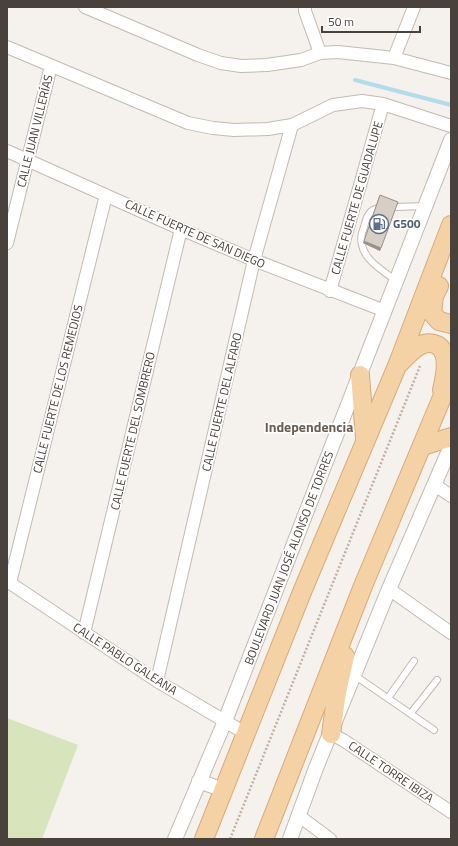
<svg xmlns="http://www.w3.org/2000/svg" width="458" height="846" viewBox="0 0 458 846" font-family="'Titillium Web',sans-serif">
	<rect width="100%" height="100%" fill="#f5f1ed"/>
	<path fill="#d8e4bb" d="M7,718L78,745L42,839H7Z"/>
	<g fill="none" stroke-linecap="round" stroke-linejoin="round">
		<path stroke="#b1dcea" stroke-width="4" d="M355,80L451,105"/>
		<g stroke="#c3bab3" stroke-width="8">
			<path id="service" d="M395,207L424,206
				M375,209C368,212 366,219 364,227C362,232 360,239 362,245C365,261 384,271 396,281
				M354,675L434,730
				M388,698L414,661
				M411,713L437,680"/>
		</g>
		<g stroke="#c3bab3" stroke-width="14">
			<path id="minor" d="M85,7L198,55L221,63L241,66L267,65L301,60L320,53L338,52L394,58L451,73
				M305,7V11L320,53
				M7,47L188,123L213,128L234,130L268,129L292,125L333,105L362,101L383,104L451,126
				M394,58L414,7
				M7,151L181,229L254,260L385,311
				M7,243L51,66
				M330,291L383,104
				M435,485L451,496
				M7,581L157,681L245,733
				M10,583L106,195
				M389,589L451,633
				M84,633L181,229
				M157,681L254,260L292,125
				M331,734L343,740L451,812
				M299,816L330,839"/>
		</g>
		<g stroke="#c3bab3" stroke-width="16">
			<path id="tertiary" d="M199,781L223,790
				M175,839L225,721L451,140
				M290,839L316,768L389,589L451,446"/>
		</g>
		<g stroke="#d9ab77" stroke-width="20">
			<path id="primary" d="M439,286L434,296L432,313L439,321L451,324
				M400,363C406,357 412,350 419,346C424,343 431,342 437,345C451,353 445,377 442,390
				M360,375L365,438
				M423,446L451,437
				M331,734L337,692L345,656
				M204,839L302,592L397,366L451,225
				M264,839L363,586L451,376"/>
		</g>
		<path stroke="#c0b1a3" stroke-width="2.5" stroke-dasharray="2 2" stroke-linecap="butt" d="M230,839L420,366"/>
		<use href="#service" stroke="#fff" stroke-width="6"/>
		<use href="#minor" stroke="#fff" stroke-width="12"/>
		<use href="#tertiary" stroke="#fff" stroke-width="14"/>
		<use href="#primary" stroke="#f5d1a6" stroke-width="18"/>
	</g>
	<path fill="#bbb1aa" d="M380,195L381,248L380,251L363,243L379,197Z"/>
	<path fill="#98908b" d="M364,241L381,248L380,251L363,243Z"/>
	<path fill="#d9cec6" stroke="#98908b" d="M380,195L398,202L381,248L364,241Z"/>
	<defs>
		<g id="fuel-ring" transform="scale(1)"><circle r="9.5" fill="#fff" stroke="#5c6f8a" stroke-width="1.5"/><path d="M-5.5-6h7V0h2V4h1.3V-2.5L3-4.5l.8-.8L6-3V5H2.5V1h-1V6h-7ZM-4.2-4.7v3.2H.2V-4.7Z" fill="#5c6f8a"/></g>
	</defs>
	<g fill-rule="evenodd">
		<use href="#fuel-ring" x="379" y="224"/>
	</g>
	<g text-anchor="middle" stroke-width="3.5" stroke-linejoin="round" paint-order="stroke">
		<g font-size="12" fill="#49413b" stroke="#fff">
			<text transform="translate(35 131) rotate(-76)" y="4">CALLE JUAN VILLERÍAS</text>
			<text transform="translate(357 198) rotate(-74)" y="4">CALLE FUERTE DE GUADALUPE</text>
			<text transform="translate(195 234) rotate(24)" y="4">CALLE FUERTE DE SAN DIEGO</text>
			<text transform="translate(58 389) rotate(-76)" y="4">CALLE FUERTE DE LOS REMEDIOS</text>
			<text transform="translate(222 402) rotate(-77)" y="4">CALLE FUERTE DEL ALFARO</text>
			<text transform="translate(133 431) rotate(-77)" y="4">CALLE FUERTE DEL SOMBRERO</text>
			<text transform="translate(289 558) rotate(-69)" y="4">BOULEVARD JUAN JOSÉ ALONSO DE TORRES</text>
			<text transform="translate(125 659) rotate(33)" y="4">CALLE PABLO GALEANA</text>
			<text transform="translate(391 772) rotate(34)" y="4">CALLE TORRE IBIZA</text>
		</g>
		<g font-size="12" font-weight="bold" fill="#4e5e75" stroke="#fff" text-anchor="start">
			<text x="393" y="228">G500</text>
		</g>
		<g font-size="14" font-weight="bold" fill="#6b5d53" stroke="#fff">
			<text x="309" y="432">Independencia</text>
		</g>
	</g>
	<rect width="458" height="846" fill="none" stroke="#49413b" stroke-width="16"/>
	<path d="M322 26v6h98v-6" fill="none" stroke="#49413b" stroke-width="2"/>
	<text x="328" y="26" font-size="12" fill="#49413b" stroke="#ffffff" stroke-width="3" paint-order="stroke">50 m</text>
</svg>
